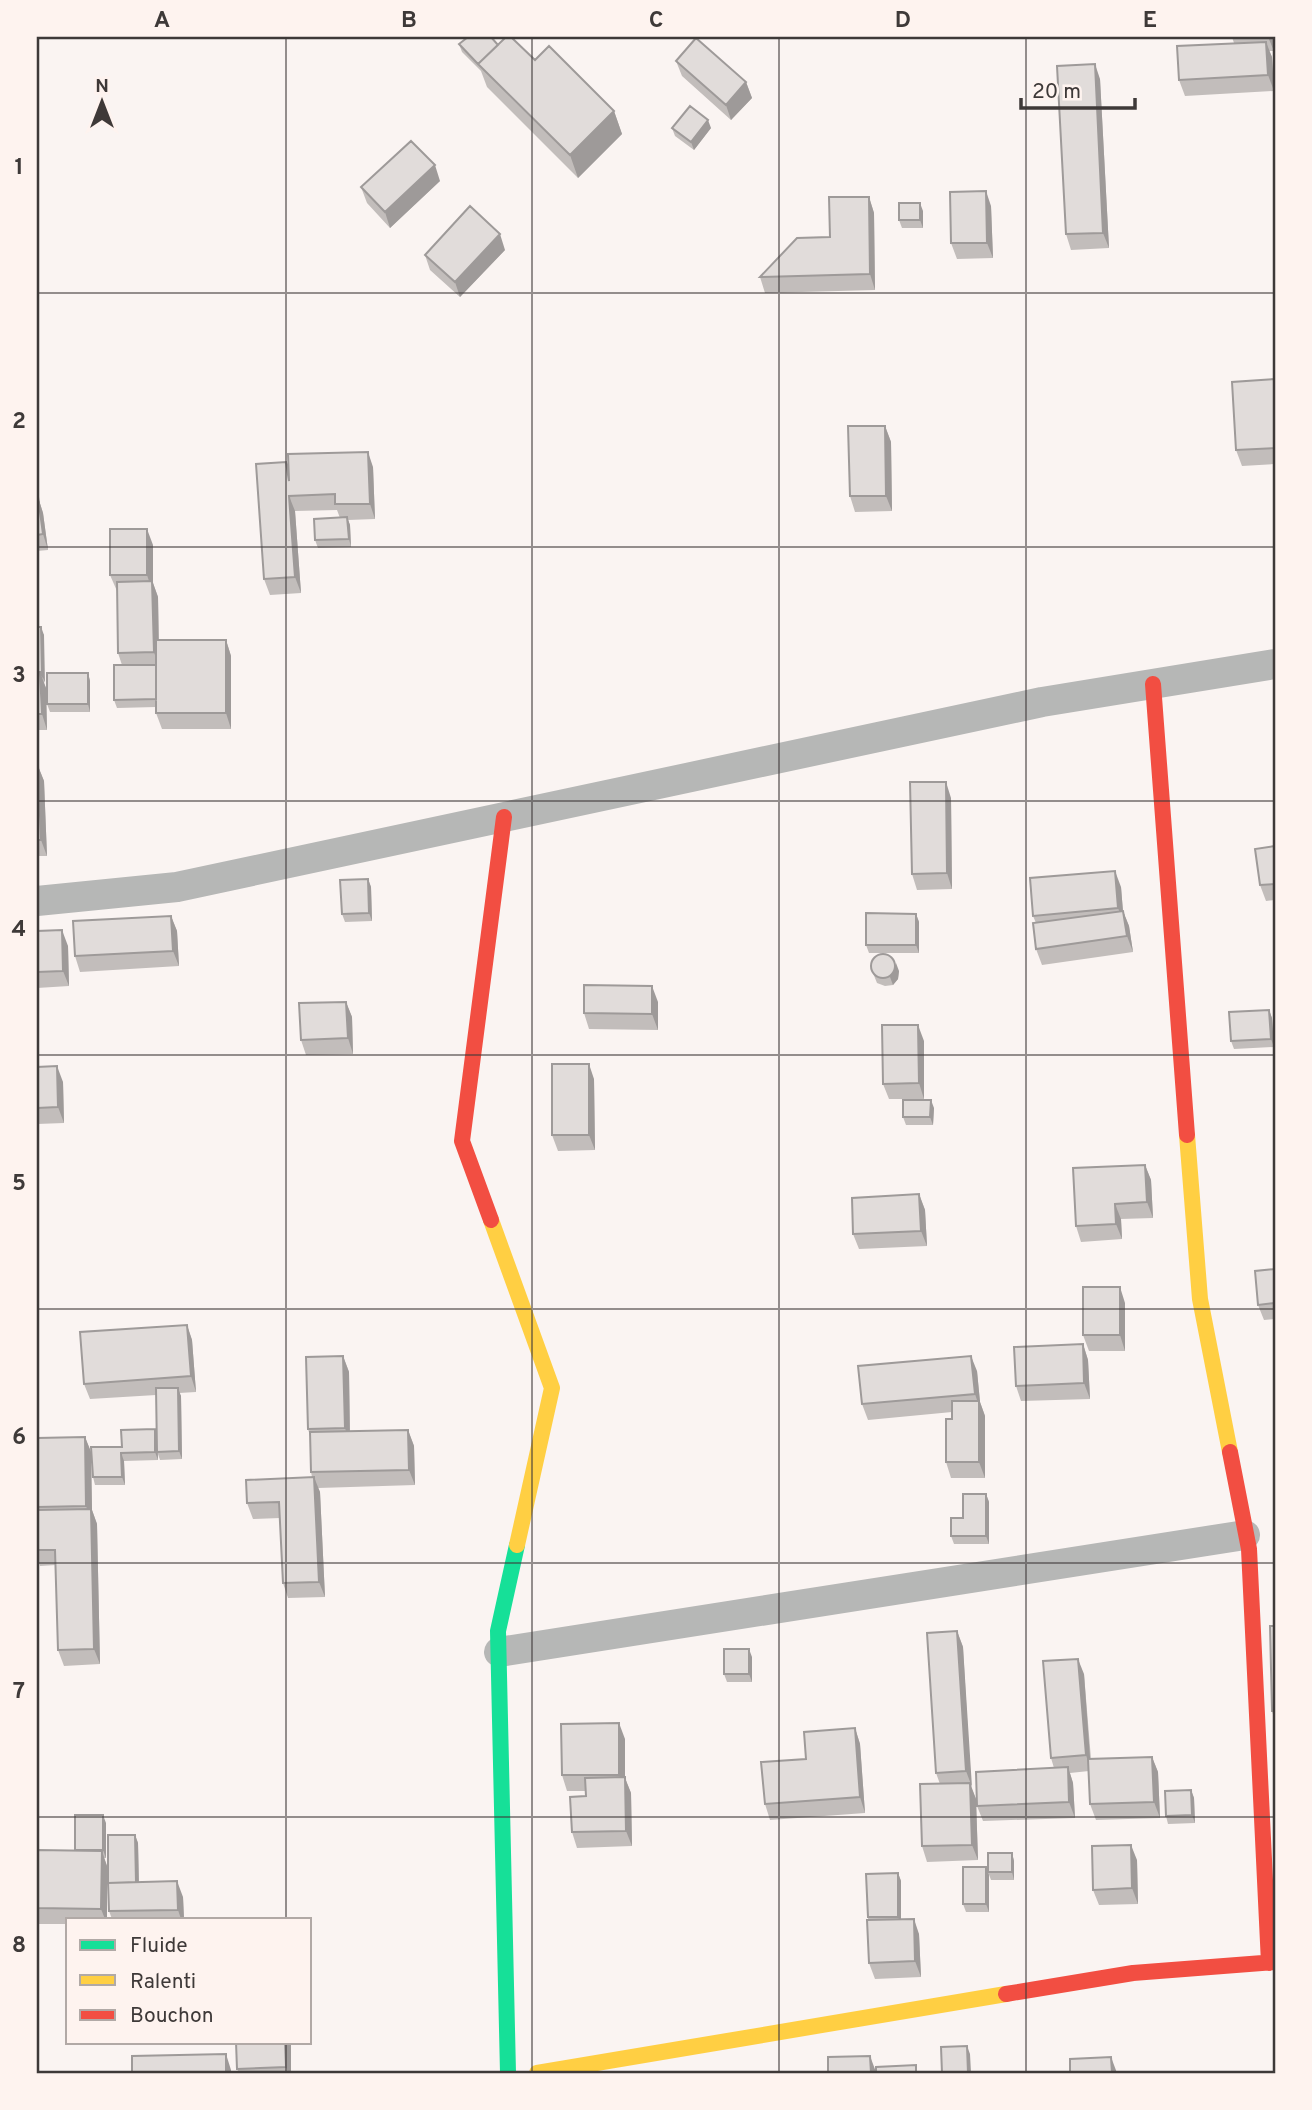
<svg xmlns="http://www.w3.org/2000/svg" width="1312" height="2110" viewBox="0 0 1312 2110" font-family="Overpass,sans-serif">
	<rect width="100%" height="100%" fill="#faf4f2"/>
	<g fill="none" stroke-linecap="round" stroke-linejoin="round">
		<path stroke="#b6b7b6" stroke-width="30" d="M37,901L177,887L1042,702L1275,664
			M499,1652L1245,1535"/>
		<path stroke="#16e098" stroke-width="16" d="M508,2073L498,1631L517,1545"/>
		<path stroke="#ffcf43" stroke-width="16" d="M1187,1135L1200,1299L1230,1452
			M491,1220L552,1388L517,1545
			M537,2073L1006,1994"/>
		<path stroke="#f24e42" stroke-width="16" d="M1153,684L1187,1135
			M491,1220L462,1141L504,817
			M1230,1452L1249,1549L1269,1963
			M1006,1994L1133,1973L1275,1962"/>
	</g>
	<path fill="#c2bdbb" d="M1232,37H1274V51H1269L1272,57L1274,91L1185,96L1179,80L1234,43Z
		M459,44L498,45L535,60L614,111L622,134L578,178L487,87L481,71L462,52Z
		M676,61L746,82L752,98L731,120L682,76Z
		M1100,79L1109,248L1071,250L1066,234Z
		M672,128H711L694,150L675,136Z
		M440,181L390,228L367,203L361,187Z
		M869,197L874,213L875,290L765,293L760,277L830,237Z
		M991,206L993,258L957,259L951,243Z
		M923,211V228H902L899,220Z
		M505,250L460,297L430,270L425,255Z
		M1275,379V464L1242,466L1236,450Z
		M885,426L891,442L892,511L855,512L850,496Z
		M286,462L289,469L373,467L375,519L348,520L350,525L351,547L318,548L315,540L340,518L337,510L295,511L301,593L270,595L264,579Z
		M38,497L43,513L48,550L37,551V498Z
		M153,545V583L158,597L159,640H226L231,656V729H162L156,713V707L117,708L114,700L122,665L118,653L117,591L110,575Z
		M37,627L44,635V683L46,688L47,730H37Z
		M88,673L90,681V712H50L47,704Z
		M37,766H38L44,781L47,856H37Z
		M951,798L952,889L917,890L912,874Z
		M1275,846V900L1266,901L1260,885Z
		M368,879L371,887L372,921L345,922L342,914Z
		M1121,887L1123,911L1129,926L1133,952L1042,965L1036,949V923L1033,916Z
		M916,914L919,922V953H869L866,945Z
		M171,916L177,931L179,966L80,972L75,956Z
		M37,931L68,946L69,986L37,988Z
		M871,968L899,971L898,979L893,985L885,986L877,983Z
		M346,1002L352,1017L353,1054L306,1055L301,1040Z
		M658,1002V1030L589,1029L584,1013Z
		M1269,1010L1272,1018L1274,1047L1234,1049L1231,1041Z
		M924,1041V1099H889L883,1084Z
		M37,1067L63,1082L64,1123L37,1124Z
		M594,1079L595,1150L558,1151L552,1135Z
		M934,1108L933,1125H906L903,1117Z
		M1145,1165L1151,1180L1153,1218L1121,1219L1122,1239L1081,1242L1076,1226Z
		M919,1194L925,1210L927,1246L859,1249L853,1234Z
		M1275,1269V1319L1264,1320L1258,1305Z
		M1125,1303V1351H1089L1083,1335Z
		M187,1325L192,1340L196,1392L179,1393L181,1396L182,1459L160,1460L158,1454V1460L124,1461L125,1485H95L93,1477L122,1447L155,1429L157,1435L156,1395L90,1399L84,1384Z
		M1083,1344L1088,1360L1090,1399L1021,1401L1016,1386Z
		M343,1356L349,1372L350,1431L408,1430L414,1446L415,1485L318,1488L320,1492L325,1597L288,1598L283,1583L280,1518L253,1519L247,1503L312,1477L311,1472L310,1436L308,1429Z
		M977,1371L980,1402L985,1416V1478H951L946,1462L952,1419V1412L868,1420L862,1404Z
		M85,1437L91,1452L92,1510L97,1524L100,1664L64,1666L58,1650L56,1565L40,1566L37,1556V1438Z
		M986,1494L989,1502V1544H954L951,1536L963,1518Z
		M1275,1626V1721L1272,1711Z
		M957,1631L963,1647L971,1787L976,1799L978,1860L927,1862L922,1846L940,1784L936,1773Z
		M752,1657V1682H727L724,1674Z
		M1084,1674L1091,1759L1152,1757L1158,1772L1160,1818L1096,1820L1090,1804L1089,1771L1070,1773L1073,1783L1075,1818L983,1821L977,1806L1054,1768L1051,1758Z
		M855,1728L860,1744L865,1813L770,1820L765,1804L806,1759Z
		M625,1739V1778L631,1793L632,1846L577,1848L572,1832L586,1796L585,1791H567L562,1775Z
		M1191,1790L1194,1798L1195,1823L1168,1824L1166,1816Z
		M106,1823V1858H104L107,1866V1919H68V1924H38L37,1921V1850L75,1851Z
		M135,1835L138,1843L139,1882L183,1897L184,1919H112L109,1911Z
		M1012,1853L1014,1861V1880H991L988,1872Z
		M1137,1860L1138,1904L1099,1905L1093,1890Z
		M986,1867L989,1875V1912H966L963,1904Z
		M898,1873L901,1881V1919L919,1934L921,1977L875,1979L869,1963L868,1917Z
		M291,2042V2073H239L237,2069Z"/>
	<path fill="#9e9a99" d="M1268,37H1274V51Z
		M1266,42L1272,57L1274,91L1268,75Z
		M1095,64L1100,79L1109,248L1103,233Z
		M746,82L752,98L731,120L726,105Z
		M614,111L622,134L578,178L570,155Z
		M708,120L711,128L694,150L691,142Z
		M435,165L440,181L390,228L385,212Z
		M986,191L991,206L993,258L987,243Z
		M869,197L874,213L875,290L870,274Z
		M920,203L923,211V228L920,220Z
		M500,234L505,250L460,297L455,282Z
		M885,426L891,442L892,511L886,496Z
		M368,452L373,467L375,519L370,504Z
		M289,496L295,511L301,593L295,577Z
		M38,497L43,513L48,550L43,534Z
		M347,517L350,525L351,547L349,539Z
		M147,529L153,545V583L158,597L159,668L154,652L152,590L147,575Z
		M41,627L44,635L45,683L42,675Z
		M226,640L231,656V729L226,713Z
		M40,672L46,688L47,730L42,714Z
		M88,673L90,681V712L88,704Z
		M38,766L44,781L47,856L41,840Z
		M946,782L951,798L952,889L947,873Z
		M1115,871L1121,887L1124,924L1118,908Z
		M368,879L371,887L372,921L369,913Z
		M1123,911L1129,926L1133,952L1127,936Z
		M916,914L919,922V953L916,945Z
		M171,916L177,931L179,966L173,951Z
		M62,930L68,946L69,986L63,971Z
		M896,963L899,971L898,979L893,985L890,977Z
		M652,986L658,1002V1030L652,1014Z
		M346,1002L352,1017L353,1054L348,1038Z
		M1269,1010L1272,1018L1274,1047L1271,1039Z
		M918,1025L924,1041V1099L919,1083Z
		M589,1064L594,1079L595,1150L589,1135Z
		M57,1066L63,1082L64,1123L58,1107Z
		M931,1100L934,1108L933,1125L930,1117Z
		M1145,1165L1151,1180L1153,1218L1147,1202Z
		M919,1194L925,1210L927,1246L921,1231Z
		M1115,1204L1121,1219L1122,1239L1116,1224Z
		M1120,1287L1125,1303V1351L1120,1335Z
		M187,1325L192,1340L196,1392L191,1376Z
		M1083,1344L1088,1360L1090,1399L1084,1383Z
		M343,1356L349,1372L350,1444L345,1428Z
		M971,1356L977,1371L980,1402L985,1416V1478L979,1462V1406L975,1394Z
		M178,1388L181,1396L182,1459L179,1451Z
		M155,1429L157,1437L158,1460L155,1452Z
		M408,1430L414,1446L415,1485L409,1470Z
		M85,1437L91,1452L92,1510L97,1524L100,1664L94,1649L91,1521L86,1506Z
		M121,1453L124,1461L125,1485L122,1477Z
		M314,1477L320,1492L325,1597L319,1582Z
		M986,1494L989,1502V1544L986,1536Z
		M957,1631L963,1647L972,1787L966,1771Z
		M749,1649L752,1657V1682L749,1674Z
		M1078,1659L1084,1674L1091,1771L1086,1755Z
		M619,1723L625,1739V1778L631,1793L632,1846L626,1831L625,1791L619,1775Z
		M855,1728L860,1744L865,1813L860,1797Z
		M1152,1757L1158,1772L1160,1818L1154,1802Z
		M1068,1767L1073,1783L1075,1818L1069,1802Z
		M970,1783L976,1799L978,1860L972,1845Z
		M1191,1790L1194,1798L1195,1823L1192,1815Z
		M103,1815L106,1823V1858L103,1850Z
		M135,1835L138,1843L139,1890L136,1882Z
		M1131,1845L1137,1860L1138,1904L1132,1888Z
		M102,1851L107,1866V1919H105L101,1909Z
		M1012,1853L1014,1861V1880L1012,1872Z
		M986,1867L989,1875V1912L986,1904Z
		M898,1873L901,1881V1925L898,1917Z
		M177,1881L183,1897L184,1919H181L178,1910Z
		M914,1919L919,1934L921,1977L915,1961Z
		M285,2042H291V2073H288L286,2067Z
		M967,2046L970,2054L971,2073H968Z
		M226,2054L231,2070V2073H226Z
		M870,2056L876,2072V2073H871Z
		M1111,2057L1117,2073H1112Z"/>
	<path fill="#e1dcda" stroke="#9e9a99" stroke-width="2" d="M468,37H491L498,45L478,64L459,44Z
		M506,37H511L535,60L549,46L614,111L570,155L478,64Z
		M696,38L746,82L726,105L676,61Z
		M1266,42L1268,75L1179,80L1177,46Z
		M1095,64L1103,233L1066,234L1057,66Z
		M690,106L708,120L691,142L672,128Z
		M411,141L435,165L385,212L361,187Z
		M986,191L987,243H951L950,192Z
		M829,197H869L870,274L760,277L797,238L830,237Z
		M899,203H920V220H899Z
		M470,206L500,234L455,282L425,255Z
		M1275,379V448L1236,450L1232,382Z
		M848,426H885L886,496H850Z
		M368,452L370,504H335V494L289,496L295,577L264,579L256,464L286,462L289,481L288,454Z
		M38,497L43,534L37,535V498Z
		M347,517L349,539L315,540L314,519Z
		M110,529H147V575H110Z
		M152,581L154,652L118,653L117,582Z
		M37,627H41L42,675L40,672H37Z
		M156,640H226V713H156Z
		M114,665H156V699L114,700Z
		M37,672H40L42,714H37Z
		M47,673H88V704H47Z
		M37,766H38L41,840H37Z
		M910,782H946L947,873L912,874Z
		M1275,846V884L1260,885L1255,849Z
		M1115,871L1118,908L1033,916L1030,878Z
		M368,879L369,913L342,914L340,880Z
		M1123,911L1127,936L1036,949L1033,923Z
		M866,913L916,914V945H866Z
		M171,916L173,951L75,956L73,921Z
		M62,930L63,971L37,972V931Z
		M871 966a12 12 0 1 1 24 0a12 12 0 1 1-24 0Z
		M584,985L652,986V1014L584,1013Z
		M346,1002L348,1038L301,1040L299,1003Z
		M1269,1010L1271,1039L1231,1041L1229,1012Z
		M882,1025H918L919,1083L883,1084Z
		M552,1064H589V1135H552Z
		M57,1066L58,1107L37,1108V1067Z
		M903,1100H931L930,1117H903Z
		M1145,1165L1147,1202L1115,1204L1116,1224L1076,1226L1073,1168Z
		M919,1194L921,1231L853,1234L852,1198Z
		M1275,1269V1303L1258,1305L1255,1271Z
		M1083,1287H1120V1335H1083Z
		M187,1325L191,1376L84,1384L80,1332Z
		M1083,1344L1084,1383L1016,1386L1014,1347Z
		M343,1356L345,1428L308,1429L306,1357Z
		M971,1356L975,1394L862,1404L858,1366Z
		M156,1388H178L179,1451L157,1452Z
		M952,1401H979V1462H946V1419H952Z
		M155,1429V1452L121,1453L122,1477H93L91,1447H122L121,1430Z
		M408,1430L409,1470L311,1472L310,1432Z
		M85,1437L86,1506L37,1507V1438Z
		M314,1477L319,1582L283,1583L279,1502L247,1503L246,1480Z
		M963,1494H986V1536H951V1518H963Z
		M91,1509L94,1649L58,1650L55,1550H37V1510Z
		M1270,1626H1275V1711H1272Z
		M957,1631L966,1771L936,1773L927,1633Z
		M724,1649H749V1674H724Z
		M1078,1659L1086,1755L1051,1758L1043,1661Z
		M619,1723V1775H562L561,1724Z
		M855,1728L860,1797L765,1804L761,1762L806,1759L804,1732Z
		M1152,1757L1154,1802L1090,1804L1088,1759Z
		M1068,1767L1069,1802L977,1806L976,1772Z
		M625,1777L626,1831L572,1832L570,1797L586,1796L585,1778Z
		M970,1783L972,1845L922,1846L920,1784Z
		M1191,1790L1192,1815L1166,1816L1165,1791Z
		M75,1815H103V1850H75Z
		M108,1835H135L136,1882L108,1883Z
		M1131,1845L1132,1888L1093,1890L1092,1846Z
		M37,1850L102,1851L101,1909L37,1908Z
		M988,1853H1012V1872H988Z
		M963,1867H986V1904H963Z
		M898,1873V1917H868L866,1874Z
		M177,1881L178,1910L109,1911L108,1883Z
		M914,1919L915,1961L869,1963L867,1920Z
		M236,2042H285L286,2067L237,2069Z
		M967,2046L968,2073H942L941,2047Z
		M226,2054V2073H132V2056Z
		M870,2056L871,2073H828V2057Z
		M1111,2057L1112,2073H1070V2059Z
		M916,2065V2073H876V2067Z"/>
	<path fill="none" stroke="#3e3938" stroke-width="2" stroke-opacity="0.55" d="M286,37V1919M532,37V2073M779,37V2073M1026,37V2073M37,293H1275M37,547H1275M37,801H1275M37,1055H1275M37,1309H1275M37,1563H1275M37,1817H1275M286,2042V2073"/>
	<rect width="1312" height="2110" fill="none" stroke="#fef3ef" stroke-width="77"/>
	<rect x="66" y="1918" width="245" height="126" fill="#fef3ef" stroke="#b1a9a6" stroke-width="2"/>
	<rect x="80" y="1940" width="35" height="10" fill="#16e098" stroke="#b1a9a6" stroke-width="2"/>
	<text x="130" y="1952" font-size="21" fill="#3e3938">Fluide</text>
	<rect x="80" y="1975" width="35" height="10" fill="#ffcf43" stroke="#b1a9a6" stroke-width="2"/>
	<text x="130" y="1988" font-size="21" fill="#3e3938">Ralenti</text>
	<rect x="80" y="2010" width="35" height="10" fill="#f24e42" stroke="#b1a9a6" stroke-width="2"/>
	<text x="130" y="2022" font-size="21" fill="#3e3938">Bouchon</text>
	<g transform="translate(102 102)" stroke="#fef3ef" stroke-width="5" paint-order="stroke">
	<path d="M0-5L12 26L0 18L-12 26Z" fill="#3e3938"/>
	<text y="-10" font-size="19" font-weight="bold" text-anchor="middle" fill="#3e3938">N</text>
	</g>
	<path d="M1021 98v10h114v-10" fill="none" stroke="#3e3938" stroke-width="3.5"/>
	<text x="1032" y="98" font-size="21" fill="#3e3938" stroke="#fef3ef" stroke-width="5" paint-order="stroke">20 m</text>
	<rect x="38" y="38" width="1236" height="2034" fill="none" stroke="#3e3938" stroke-width="2.5"/>
	<g font-size="23" text-anchor="middle" font-weight="bold" fill="#3e3938">
		<text x="162" y="27">A</text>
		<text x="409" y="27">B</text>
		<text x="656" y="27">C</text>
		<text x="903" y="27">D</text>
		<text x="1150" y="27">E</text>
		<text x="19" y="174">1</text>
		<text x="19" y="428">2</text>
		<text x="19" y="682">3</text>
		<text x="19" y="936">4</text>
		<text x="19" y="1190">5</text>
		<text x="19" y="1444">6</text>
		<text x="19" y="1698">7</text>
		<text x="19" y="1952">8</text>
	</g>
</svg>
